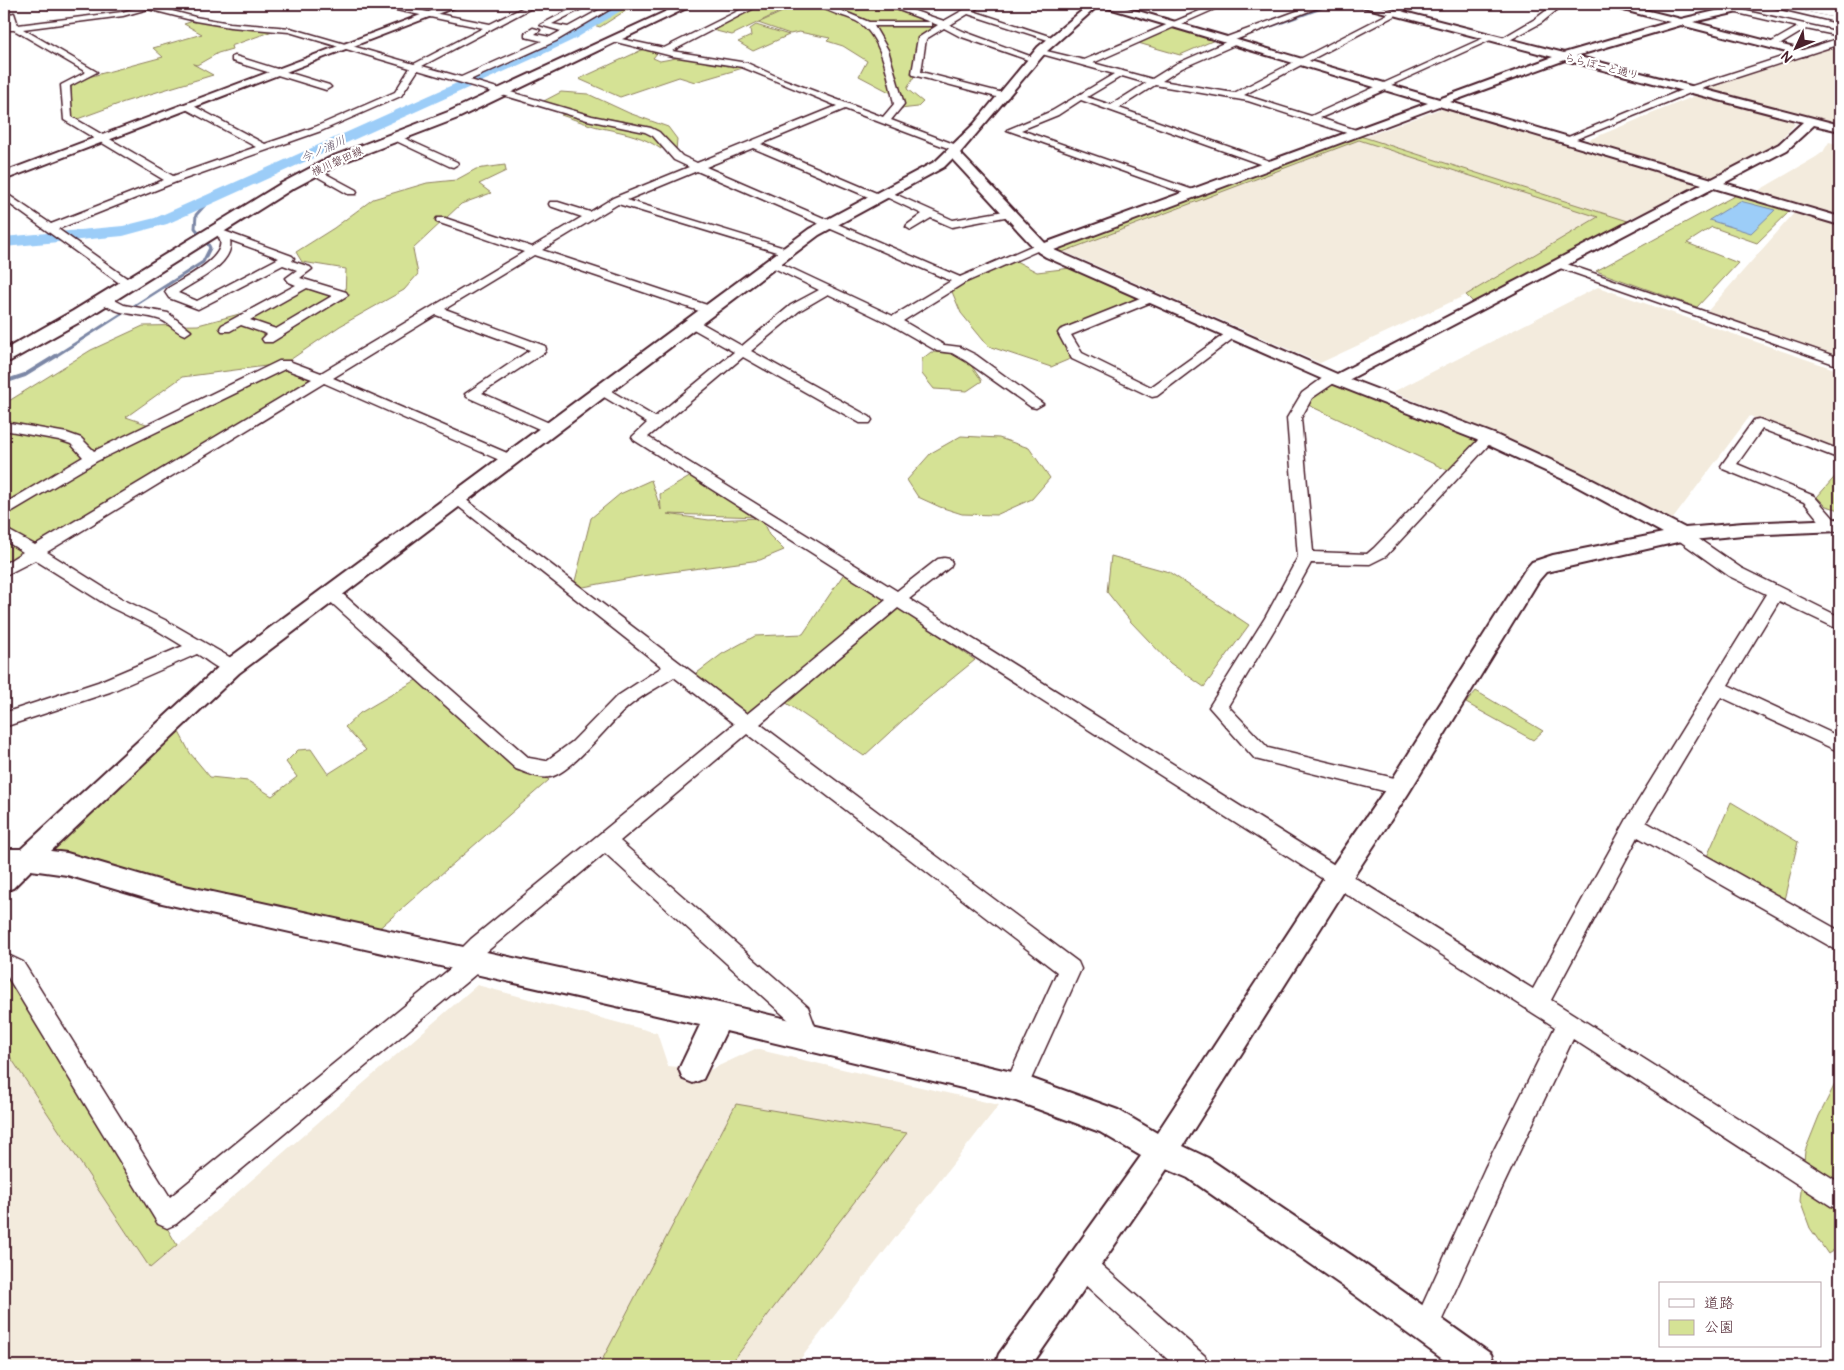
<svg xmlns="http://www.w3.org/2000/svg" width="1844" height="1370" viewBox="0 0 1844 1370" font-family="Pangolin,'Klee One',sans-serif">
	<rect width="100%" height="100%" fill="#fff"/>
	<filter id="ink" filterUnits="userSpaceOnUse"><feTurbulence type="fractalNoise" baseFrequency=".02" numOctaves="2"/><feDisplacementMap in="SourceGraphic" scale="10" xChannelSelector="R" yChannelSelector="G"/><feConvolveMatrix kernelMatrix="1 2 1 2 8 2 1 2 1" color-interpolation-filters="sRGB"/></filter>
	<g filter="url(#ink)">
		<path fill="#f3ebdd" d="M1840,41V128L1696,90Z
			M1697,95L1789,119L1795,124L1777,143L1712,178L1701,177L1590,144L1586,141Z
			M1440,109L1447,110L1695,181L1700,186L1320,363L1065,252L1064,249Z
			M1829,142L1840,145V216L1756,192L1816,157L1823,152Z
			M1795,212L1840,225V359L1706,313Z
			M1598,287L1840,371V450L1750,416L1672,520L1518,443L1393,392Z
			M477,985L657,1033L668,1066L710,1070L755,1049L999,1105L795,1366H4V1058L9,1055L150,1268Z"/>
		<path fill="#d5e295" stroke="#908060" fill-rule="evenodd" d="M616,4H636L600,27L583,22Z
			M758,4H796L732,35L708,29Z
			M800,4H822L828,8L833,4H878L949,24L922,38L916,73L907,89L923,102L918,107L900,109L897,96L859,76L867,61L843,46L827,41L830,38L799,32L790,34L758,23Z
			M199,19L278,29L231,46L232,49L218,53L197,65L193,64L213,75L124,102L72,121L71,84L81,79L163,57L153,48L202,34L184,24Z
			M756,25L789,35L753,51L738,42L751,36L750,29Z
			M1174,27L1217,39L1180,55L1138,43Z
			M644,49L658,52L653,58L660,61L682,57L737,65L743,68L695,82L679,77L620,97L579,79Z
			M561,92L588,94L629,113L668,127L677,139L676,151L657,132L634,123L592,116L542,102Z
			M565,114L649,133L661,145V149C644,137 627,133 606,129C591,126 576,120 561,115Z
			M1357,135L1631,222L1475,304L1466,295L1598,217L1359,140L1060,253L1048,246Z
			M505,165L506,171L479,184L491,193L461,204L413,249L418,274L404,290L340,326L284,364L322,378L4,570V404L91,350L143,326L198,325L243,313L293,286L326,289L345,297L346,269L302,262L296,252L334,228L373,199L427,183L456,180L476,169ZM281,364L155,427L126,417L182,377Z
			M1736,195L1790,211L1757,243L1712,227L1687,243L1738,263L1697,307L1596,271Z
			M1014,260L1037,272L1071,268L1136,298L1089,323L1064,333L1077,356L1051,367L988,346L961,313L950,287Z
			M931,352L963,354L982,381L967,391L934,389L922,374V359Z
			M1332,381L1478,440L1449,471L1306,404L1311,394Z
			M961,436L999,438L1029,448L1050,478L1032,499L996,515L962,514L940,507L918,497L907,480L931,453Z
			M1840,471V510L1826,506L1817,497Z
			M693,475L759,517L667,514L709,520L761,518L769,535L784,550L760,560L641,576L573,589L591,518L620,494L651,480L661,510L660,494Z
			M1111,556L1169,572L1249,625L1204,687L1170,663L1131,622L1107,592Z
			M845,572L885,600L748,717L689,679L722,654L755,636L803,634Z
			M898,607L975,660L915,709L864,756L785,702Z
			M430,672L444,694L549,780L368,938L112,868L90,859L43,861L77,812L144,749L179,732L190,753L210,777L248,781L272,796L297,777L286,762L298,750L311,749L328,774L366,750L345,727L360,713Z
			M1476,691L1543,731L1533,740L1466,703Z
			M1731,802L1798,842L1783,904L1705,861Z
			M4,969L20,977L177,1245L150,1268L9,1055L4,1058Z
			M1840,1074V1248L1838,1247L1828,1254L1810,1228L1800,1201L1805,1151L1819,1116Z
			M736,1104L907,1133L729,1366H599Z"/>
		<path fill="#9ccdf8" stroke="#7b87a6" d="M1740,201L1775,210L1751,233L1709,220Z"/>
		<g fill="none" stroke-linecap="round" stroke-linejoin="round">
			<path stroke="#7b87a6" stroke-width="2.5" d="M1244,36L1333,4
				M1205,51L1222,44"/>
			<path stroke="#7b87a6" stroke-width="3" d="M200,234L195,228L196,215L212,197
				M54,357L203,262L210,248L207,242"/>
			<path stroke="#7b87a6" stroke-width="4" d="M4,382L25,375L56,356"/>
			<path fill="#9ccdf8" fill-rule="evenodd" d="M618,4H632L575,39L550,51L167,224L123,236L4,247V237L123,226L155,218L542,45Z"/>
			<g stroke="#4a1f2b" stroke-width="3">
				<path id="minor" d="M150,4H162L157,7L195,17L230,23L290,28L414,64L483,28L377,6L373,4H387L490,24L530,4H539L422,66L461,77L542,41L525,37V33L533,28L540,30L535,34L550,37L561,31L540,25L581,4H591L552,24L568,27L610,4H619L556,41L470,80L592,116L651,128L659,132L682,156L697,163L837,106L742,67L672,56L612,41V37L664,48L752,4H762L672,51L747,63L780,78L883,117L894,104C889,79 881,33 856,21C844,15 827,13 817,4H826L869,22H932V26H874L888,50L904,104L891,120L959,146V150H953L845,109L761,144L881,195L882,197L881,199H873L753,148L706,167L960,277L1036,244H1044L1046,246L1044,248L964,283L903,321L944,345L960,347L976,355L1043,404L1036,408L1031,407L966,361L952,353L937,351L890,324L828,294L799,311L751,351L870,417L872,420L870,423H860L743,357L648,437L897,591L938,559L944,558L950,559L952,563L950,567L909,599L1533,989L1627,819L1766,594L1729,576L1677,539L1674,535L1677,531L1682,530L1687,531L1741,568L1840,617V630L1779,601L1728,685L1840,737V752L1721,697L1646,822L1840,931V952L1638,837L1551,1000L1840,1183V1209L1831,1206L1573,1039L1503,1186L1434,1337L1425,1341L1416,1337L1412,1328L1416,1319L1485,1168L1555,1027L898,608L760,724L1078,962L1081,969L1024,1095L1016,1099L1008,1095L1004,1087L1057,972L747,734L620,841L808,1007L819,1037L816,1045L808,1048L800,1045L791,1022L605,853L485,953L482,956L485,962L482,969L176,1224L167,1228L158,1224L7,976L4,974V953L23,962L170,1197L456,964L454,960L457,953L471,939L734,724L674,677C659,687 642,695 628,707C610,722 572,773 550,777C539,779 527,773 516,769L325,597L323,593L325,589L331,587L337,589L529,758L546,761L572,742L616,697L662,667L449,499L451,496H461L747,714L886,600L634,440L632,437L647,423L594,391L601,387L606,388L655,417L734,352L688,326L686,323L688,320H696L742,346L791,305L819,290L768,265L766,263L768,261H776L893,316L951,281L697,171L627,200L791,250L793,252L791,254H783L618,204L542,250L713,307L715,310L713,313H705L534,255L445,309L545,346L546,349L545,352L482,393L556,426L558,429L556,432H546L467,397L465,394L530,350L436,315L333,378L514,456L516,459L514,462H504L324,383L47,552L122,599L167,621L238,662L241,667L238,672C224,676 209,661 197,654L110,692L4,727V713L98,682L183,646L155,629L110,607L35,560L4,576V564L23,552L4,540V528L35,545L312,379L285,369L97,461L4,516V504L83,457L71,444L59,440L4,430V422L67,433L81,438L94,451L279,361H289L321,373L524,252L437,222L436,220L437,218H445L532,247L582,217L550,206L549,204L550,202H558L590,212L613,198L689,167L674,160L653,136L645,132L587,120L418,70L401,96L321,131L176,182L58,229L135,284L133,287H125L4,200V192L51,224L164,180L64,120L61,85L86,72L14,30H9L7,15L14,13L18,25L122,12ZM148,9L195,21L230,27L289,32L410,68L395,92L315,127L265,144L190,104H184V108L256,147L173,176L72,117L70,86L97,72L23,29L123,16Z
					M883,4H894L944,21L974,4H983L973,11L1058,39L1051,41L968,14L950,25L965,32L1038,59L1031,61L959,36L944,28L926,39L921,72L1007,94L1009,96L1004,99L913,75L912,73L918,38L938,25Z
					M1216,4H1226L1093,63L1152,79L1176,64L1226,42L1223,40L1224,38L1316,4H1327L1235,40L1238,42L1237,44L1182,68L1162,81L1234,93L1407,4H1417L1244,95L1311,116L1490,35L1497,37L1389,86L1388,89L1320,118L1359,131L1361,133L1356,136L1248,101L1155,85L1119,108L1275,163L1276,165L1271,168L1081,100L1058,115L1021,130L1196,191L1197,193L1192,196L1007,130L1052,111L1114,74L1038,53V49L1084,60ZM1122,76L1146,83L1111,105L1087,97Z
					M1555,4H1564L1541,23L1506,42L1499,40L1535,19Z
					M1760,4H1773L1840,19V23Z
					M1830,4H1840V7L1831,6Z
					M1733,8L1840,32V36L1806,29L1776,47H1770V43L1798,27L1733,12Z
					M1840,38V44L1695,91L1569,142H1563L1561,140L1689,87Z
					M235,56L329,85L331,87L326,90L323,89L232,61V57Z
					M395,134L457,162L458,164L453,167L449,166L392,139L390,137Z
					M315,168L356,190L357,192L356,194H348L311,173V169Z
					M886,190L953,220L1010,210L1015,213L1010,216L952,227L931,218L911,230L906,227L907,225L922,214L882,195L881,193Z
					M216,228L292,256L294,258L292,261L310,267L312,269L300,278L346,292L348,295L272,342H264L262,339L267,334L241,325L230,331H222L220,328L222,325L296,285L289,282L286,278L297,270L283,265L198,309L169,298L165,292L167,289C178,281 235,255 217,235C215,234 212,233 210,231ZM230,240L279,258L197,301L178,293C194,281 235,265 230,240ZM307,288L332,296L276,329L250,320Z
					M1561,262L1840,358V366L1557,267L1555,265Z
					M1150,294L1156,298L1154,301L1071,335L1082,353L1151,387L1229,331L1233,330L1239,334L1157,396L1152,397L1072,359L1058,333L1060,330Z
					M105,295L124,305L168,313L191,331L185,335C175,332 168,321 158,319C139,313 113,316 99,299L101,296Z
					M1332,374L1337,375L1339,378L1337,381L1312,398L1301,418L1313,552L1367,554L1374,548L1483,435H1493L1495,438L1386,556L1370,564L1311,563L1277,625L1228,706L1268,748L1407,781L1409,787L1407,793L1400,795L1255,759L1209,707L1265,618L1298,557L1287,418L1302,393L1327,375Z
					M1759,419L1840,450V459L1762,429L1737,464L1814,496L1837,522L1840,526L1837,530H1827L1804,502L1723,469L1721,466L1723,463L1754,420Z
					M1082,1252L1091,1256L1205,1356L1208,1366H1175L1073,1274L1069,1265L1073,1256Z"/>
			</g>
			<g stroke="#4a1f2b" stroke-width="4">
				<path id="tertiary" d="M450,4H463L4,180V172Z
					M1090,4H1114L1439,99L1553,57L1360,6L1358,4H1373L1564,53L1670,22L1608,6L1606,4H1621L1681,19L1746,4H1759L1747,10L1693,22L1806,51L1807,53L1806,55L1802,56L1681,25L1576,56L1840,125V131L1814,125L1787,150L1724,183L1840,217V225L1714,188L1350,379L1494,434L1579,473L1685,528L1743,523L1840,519V531L1743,535L1682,541L1546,572L1539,580L1408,794L1348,885L1183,1146L1208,1158L1363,1263L1491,1354L1495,1366H1452L1341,1285L1188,1178L1167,1169L1031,1366H995L999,1354L1141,1156L1100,1132L1016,1101L726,1031L703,1079L693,1083L683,1079L679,1069L700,1025L162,903L67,875L31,870L13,888L4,891V849H21L225,661L809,229L936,161L974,124L1038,47ZM1100,4L1102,6L1428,103L1045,243L960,153L1046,52ZM1565,60L1803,122L1779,144L1712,179L1450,102ZM1439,106L1702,184L1337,374L1054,250ZM952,159L1038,252L1046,257L1331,383L1482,442L1567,481L1663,533L1553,555L1532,562L1525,570L1392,780L1330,869L1157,1133L1118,1110L1016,1073L719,1003L162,881L67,853L51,851L239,673L819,235L944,167Z"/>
			</g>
			<g stroke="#4a1f2b" stroke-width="4">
				<path id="secondary" d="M682,4H695L458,118L341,163L292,189L85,319L10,361L4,362V350L73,311L282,183L331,157L448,112Z"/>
			</g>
			<g stroke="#4a1f2b" stroke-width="3">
				<path id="motorway" d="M1784,4H1806L1840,11V19L1786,7Z"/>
			</g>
			<use href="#minor" fill="#fff" fill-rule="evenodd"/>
			<use href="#tertiary" fill="#fff" fill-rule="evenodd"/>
			<use href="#secondary" fill="#fff" fill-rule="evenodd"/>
			<use href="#motorway" fill="#fff" fill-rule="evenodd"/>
		</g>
	</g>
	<g text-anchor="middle" stroke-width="4.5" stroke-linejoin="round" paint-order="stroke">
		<g font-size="11" fill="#4a1f2b" stroke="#fff">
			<text transform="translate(1602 66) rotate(14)" y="4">ららぽーと通り</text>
			<text transform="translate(337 161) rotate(-25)" y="4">横川磐田線</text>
		</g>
		<g font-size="12" font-style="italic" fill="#635368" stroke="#fff">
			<text transform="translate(323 149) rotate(-24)" y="4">今ノ浦川</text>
		</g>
	</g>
	<rect width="1844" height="1370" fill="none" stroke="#fff" stroke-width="20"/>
	<rect x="10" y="10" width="1824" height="1350" fill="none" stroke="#4a1f2b" stroke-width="2" filter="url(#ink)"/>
	<rect x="1659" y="1282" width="162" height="65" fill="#ffffff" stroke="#b7a5aa"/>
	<rect x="1669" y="1299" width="25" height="8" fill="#ffffff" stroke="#b7a5aa"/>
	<text x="1704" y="1308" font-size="15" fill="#4a1f2b">道路</text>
	<rect x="1669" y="1320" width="25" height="15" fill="#d5e295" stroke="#b7a5aa"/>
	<text x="1704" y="1332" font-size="15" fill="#4a1f2b">公園</text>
	<g transform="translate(1796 48) rotate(226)" stroke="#ffffff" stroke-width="4" paint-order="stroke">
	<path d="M0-4L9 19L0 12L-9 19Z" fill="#4a1f2b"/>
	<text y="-8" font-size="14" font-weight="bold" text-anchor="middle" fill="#4a1f2b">N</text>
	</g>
</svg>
